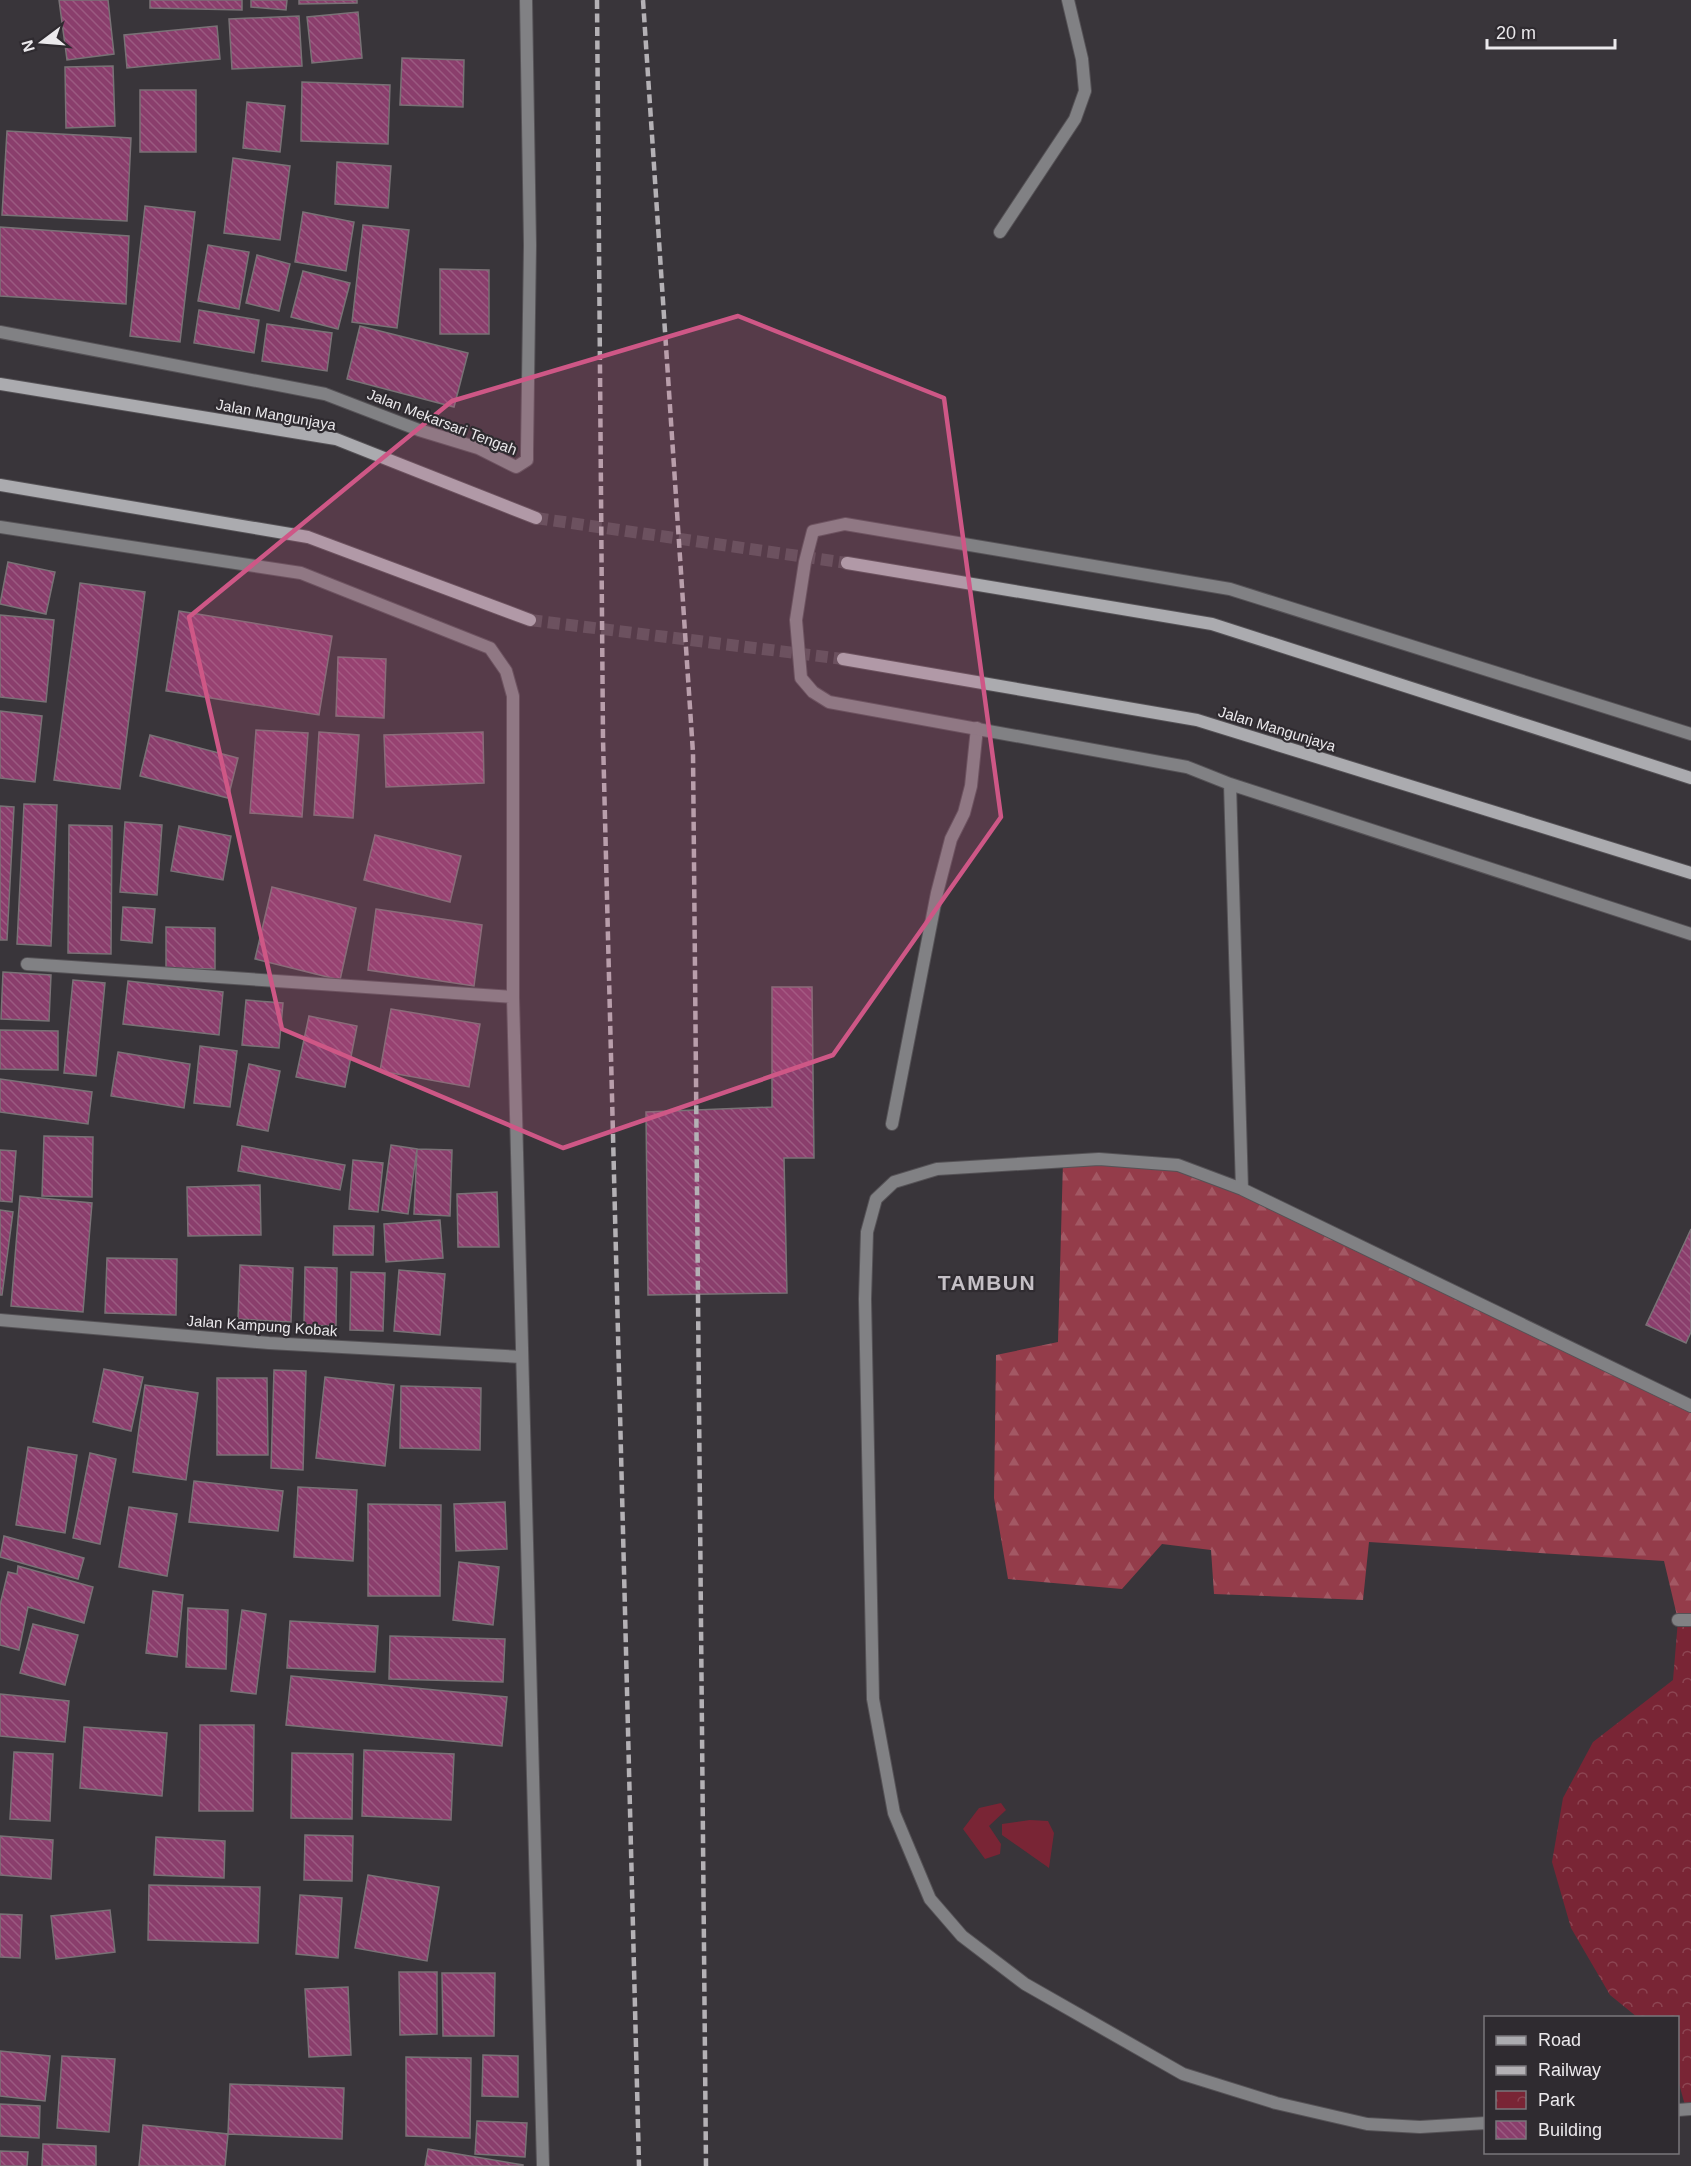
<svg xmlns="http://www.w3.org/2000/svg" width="1691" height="2166" viewBox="0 0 1691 2166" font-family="Helvetica,sans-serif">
	<defs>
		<pattern id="forest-firs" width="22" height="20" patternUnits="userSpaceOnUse" patternTransform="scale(1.5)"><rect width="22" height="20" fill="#943c4a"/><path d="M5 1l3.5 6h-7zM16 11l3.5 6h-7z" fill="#a35864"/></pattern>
		<pattern id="park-crowns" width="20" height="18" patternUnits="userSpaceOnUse" patternTransform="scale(1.5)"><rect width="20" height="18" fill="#792535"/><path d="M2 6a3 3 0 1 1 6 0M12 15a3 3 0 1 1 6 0" fill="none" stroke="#8c4552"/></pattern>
		<pattern id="building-back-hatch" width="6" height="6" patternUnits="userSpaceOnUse" patternTransform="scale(1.5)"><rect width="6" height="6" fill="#8a3e6c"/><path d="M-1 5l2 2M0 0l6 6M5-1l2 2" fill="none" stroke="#9b5a81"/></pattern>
	</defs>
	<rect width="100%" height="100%" fill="#39353a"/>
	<path fill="#792535" d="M1001,1803L1006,1810L989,1826L1001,1844L1000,1854L985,1859L963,1829L979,1808Z
		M1030,1820L1048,1821L1054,1833L1049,1868L1002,1835V1824Z"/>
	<path fill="url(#forest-firs)" d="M1063,1161L1178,1165L1691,1406V1620H1678L1664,1561L1369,1542L1363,1600L1214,1594L1211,1550L1162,1544L1122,1589L1008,1579L994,1498L996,1355L1058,1342Z"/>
	<path fill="url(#park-crowns)" d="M1678,1620H1691V2109H1686L1678,2080V2018L1637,2017L1610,1995L1571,1928L1552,1862L1563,1798L1593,1742L1673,1680Z"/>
	<path fill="url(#building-back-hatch)" stroke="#797276" stroke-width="1.5" d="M59,0H108L114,54L67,60Z
		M150,0H242V10L150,8Z
		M251,0H287L286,10L251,7Z
		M299,0H357V3L299,4Z
		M358,12L362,58L312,63L307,17Z
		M299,16L302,66L232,69L229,19Z
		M217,26L220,59L127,68L124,35Z
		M402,58L464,60L463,107L400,105Z
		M113,66L115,126L66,128L65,67Z
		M302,82L390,85L388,144L301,141Z
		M140,90H196V152H140Z
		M247,102L285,106L280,152L243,148Z
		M7,131L131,138L127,221L2,215Z
		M233,158L290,166L280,240L224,233Z
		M337,162L391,166L388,208L335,204Z
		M145,206L195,212L180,342L130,336Z
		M303,212L354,222L346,271L295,262Z
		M363,225L409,230L397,328L352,322Z
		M0,227L129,236L126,304L0,296Z
		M208,245L249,252L239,309L198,301Z
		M257,255L290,264L279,311L246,303Z
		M440,269L489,270V334H440Z
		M303,271L350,283L338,329L291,317Z
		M199,310L259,320L254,353L194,343Z
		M267,324L332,333L327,371L262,361Z
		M360,326L468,353L454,407L347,379Z
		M8,562L55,572L46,614L0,604Z
		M80,583L145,592L120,789L54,780Z
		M179,611L332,636L319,715L166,691Z
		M0,615L54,620L46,702L0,697Z
		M338,657L386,659L384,718L336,716Z
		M0,711L42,716L35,782L0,778Z
		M256,730L308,733L302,817L250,813Z
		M319,732L359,735L353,818L314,815Z
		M483,732L484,783L386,787L384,735Z
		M150,735L238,758L228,798L140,776Z
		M24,804L57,805L51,946L17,944Z
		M0,806L14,807L7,940H0Z
		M125,822L162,825L157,895L120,892Z
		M69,825L112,826L111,954L68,953Z
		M179,826L231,836L223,880L171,871Z
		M375,835L461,856L450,902L364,880Z
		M272,887L356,908L340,980L255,959Z
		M123,907L155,909L152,943L121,940Z
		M376,909L482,925L474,986L368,970Z
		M166,927L215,928V969L166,968Z
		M3,972L51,975L49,1021L1,1019Z
		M73,980L105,983L96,1076L64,1073Z
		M128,981L223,992L219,1035L123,1024Z
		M772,987H812L814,1158H784L787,1293L648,1295L646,1112L772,1107Z
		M246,1000L283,1003L279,1048L242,1045Z
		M391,1009L480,1024L469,1087L380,1071Z
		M309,1016L357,1026L345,1087L296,1077Z
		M0,1030L58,1031V1070L0,1069Z
		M200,1046L237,1051L230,1107L194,1103Z
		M118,1052L190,1064L184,1108L111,1096Z
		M249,1064L280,1071L268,1131L237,1125Z
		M0,1079L92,1092L88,1124L0,1112Z
		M44,1136L93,1137L92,1197L42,1196Z
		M391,1145L417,1149L408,1214L382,1210Z
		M242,1146L345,1165L340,1190L238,1171Z
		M417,1149L452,1150L450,1216L414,1214Z
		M0,1150L16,1151L12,1202L0,1201Z
		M353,1160L383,1163L378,1212L349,1209Z
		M260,1185L261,1235L188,1236L187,1187Z
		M497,1192L499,1247H458L457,1194Z
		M20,1196L92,1203L83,1312L11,1306Z
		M0,1210L13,1212L2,1295H0Z
		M440,1220L443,1258L386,1262L384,1224Z
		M334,1226H374L373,1255H333Z
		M1691,1229V1332L1686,1343L1646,1325Z
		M107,1258L177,1259L176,1315L105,1313Z
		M240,1265L293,1268L291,1322L238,1319Z
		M305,1267L337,1268L336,1326L304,1325Z
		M399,1270L445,1274L440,1335L394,1331Z
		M351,1272L385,1273L383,1331L350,1330Z
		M104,1369L143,1377L131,1431L93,1422Z
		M274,1370L306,1371L303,1470L271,1468Z
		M325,1377L394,1385L385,1466L316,1458Z
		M217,1378H267L268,1455H217Z
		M145,1385L198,1393L186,1480L133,1472Z
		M401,1386L481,1388L480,1450L400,1448Z
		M28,1447L77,1455L65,1533L16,1525Z
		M90,1453L116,1459L100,1544L73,1538Z
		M194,1481L283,1491L278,1531L189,1522Z
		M298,1487L357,1490L353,1561L294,1557Z
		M505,1502L507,1549L456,1551L454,1504Z
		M368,1504L441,1505L440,1596H368Z
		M129,1507L177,1514L167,1576L119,1567Z
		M4,1536L84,1558L78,1579L0,1557Z
		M459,1562L499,1567L493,1625L453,1620Z
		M18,1566L93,1587L84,1623L28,1607L19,1650L0,1645V1605L8,1572L17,1574Z
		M153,1591L183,1595L177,1657L146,1653Z
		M188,1608L228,1610L226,1669L186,1667Z
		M242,1610L266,1614L256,1694L231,1691Z
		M290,1621L378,1626L375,1672L287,1668Z
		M33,1624L78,1635L65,1685L20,1673Z
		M390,1636L505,1639L503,1682L389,1679Z
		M291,1676L507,1697L502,1746L286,1725Z
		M0,1694L69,1701L65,1742L0,1736Z
		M200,1725H254L253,1811H199Z
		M84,1727L167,1733L162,1796L80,1788Z
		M364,1750L454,1754L451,1820L362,1816Z
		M14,1752L53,1754L50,1821L10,1819Z
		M292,1753L353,1754L352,1819L291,1818Z
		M305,1835L353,1836L352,1881L304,1880Z
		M0,1836L53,1840L51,1879L0,1875Z
		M156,1837L225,1841L224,1878L154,1875Z
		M368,1875L439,1887L427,1961L355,1948Z
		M149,1885L260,1887L258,1943L148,1940Z
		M300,1895L342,1898L338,1958L296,1954Z
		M110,1910L115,1952L56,1959L51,1916Z
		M0,1914L22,1915L20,1958L0,1957Z
		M399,1972H437V2034L400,2035Z
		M442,1973H495L494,2036H443Z
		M348,1987L351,2055L309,2057L305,1989Z
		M0,2051L50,2056L45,2101L0,2096Z
		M483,2055L518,2056V2097L482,2096Z
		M62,2056L115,2059L109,2132L57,2128Z
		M406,2057L471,2058L470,2138L406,2136Z
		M230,2084L344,2088L342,2139L228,2134Z
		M0,2104L40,2106L39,2138L0,2136Z
		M477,2121L527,2123L525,2157L475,2154Z
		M143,2125L228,2134L225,2166H139Z
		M43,2144L96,2146V2166H42Z
		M428,2149L523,2165V2166H425Z
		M0,2151L28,2152L27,2166H0Z"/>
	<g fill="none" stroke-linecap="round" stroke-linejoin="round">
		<path stroke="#545055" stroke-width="12" stroke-dasharray="12 6" stroke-linecap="butt" d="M536,518L847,563
			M530,620L843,659"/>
		<g stroke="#555256" stroke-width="14">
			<path id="service" d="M892,1124L937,893L951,839L964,813L971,786L977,728"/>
		</g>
		<g stroke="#555256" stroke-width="14">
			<path id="minor" d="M1000,232L1075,119L1085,91L1082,59L1068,0
				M0,332L325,394L419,430L478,448L516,467L527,460V451L530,245L526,0
				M0,527L301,573L490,648L506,671L513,696V997L543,2166
				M1691,734L1230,589L845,524L813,531L805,562L796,620L801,678L813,692L829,702L1187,767L1230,784L1691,934
				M1230,784L1242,1189
				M27,964L513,997
				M0,1320L269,1343L522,1357
				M1678,1620H1691
				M1678,2110L1691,2109
				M1486,2123L1420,2127L1367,2124L1276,2103L1183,2074L1025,1984L962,1936L930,1899L894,1813L873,1699L865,1299L867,1232L876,1199L894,1182L937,1169L1099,1159L1178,1165L1242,1189L1691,1406"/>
		</g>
		<g stroke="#555256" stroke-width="14">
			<path id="secondary" d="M0,384L336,439L536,518
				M0,485L308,537L530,620
				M847,563L1212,624L1691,778
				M843,659L1197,720L1691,873"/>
		</g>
		<use href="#service" stroke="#818184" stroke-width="12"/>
		<use href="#minor" stroke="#818184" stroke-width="12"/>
		<use href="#secondary" stroke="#ababaf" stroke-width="12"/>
		<path stroke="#b4b1b5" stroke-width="4.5" stroke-dasharray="9 4.5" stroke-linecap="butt" d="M597,0L603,739L639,2166
			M643,0L693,753L706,2166"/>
	</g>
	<path fill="#ce5786" fill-opacity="0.2" stroke="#ce5786" stroke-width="4.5" stroke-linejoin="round" d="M738,316L944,398L1001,817L833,1055L563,1148L282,1029L189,617L452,401Z"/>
	<g text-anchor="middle" stroke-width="4.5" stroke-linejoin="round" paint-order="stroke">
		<g font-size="15" fill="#ebe9ec" stroke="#2f2b30">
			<text transform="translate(276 415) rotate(10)" y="5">Jalan Mangunjaya</text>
			<text transform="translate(442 422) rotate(21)" y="5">Jalan Mekarsari Tengah</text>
			<text transform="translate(1277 729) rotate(17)" y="5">Jalan Mangunjaya</text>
			<text transform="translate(262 1326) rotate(4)" y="5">Jalan Kampung Kobak</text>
		</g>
		<g font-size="21" font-weight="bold" letter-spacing="1.5" fill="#c5c0c6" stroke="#2f2b30">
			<text x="987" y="1290">TAMBUN</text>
		</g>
	</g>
	<rect x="1484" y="2016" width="195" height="138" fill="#2f2b30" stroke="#7a777b" stroke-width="1.5"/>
	<rect x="1496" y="2036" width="30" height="9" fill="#ababaf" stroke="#7a777b" stroke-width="1.5"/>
	<text x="1538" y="2046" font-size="18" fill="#ebe9ec">Road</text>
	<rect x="1496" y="2066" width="30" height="9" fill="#b4b1b5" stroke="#7a777b" stroke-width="1.5"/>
	<text x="1538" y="2076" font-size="18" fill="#ebe9ec">Railway</text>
	<rect x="1496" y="2091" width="30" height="18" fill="url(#park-crowns)" stroke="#7a777b" stroke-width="1.5"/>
	<text x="1538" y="2106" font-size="18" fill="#ebe9ec">Park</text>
	<rect x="1496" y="2121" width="30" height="18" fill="url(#building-back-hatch)" stroke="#7a777b" stroke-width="1.5"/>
	<text x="1538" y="2136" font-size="18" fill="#ebe9ec">Building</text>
	<g transform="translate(42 42) rotate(254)" stroke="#2f2b30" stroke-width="4.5" paint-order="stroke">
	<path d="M0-4.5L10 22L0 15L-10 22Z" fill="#ebe9ec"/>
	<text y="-9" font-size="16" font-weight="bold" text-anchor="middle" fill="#ebe9ec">N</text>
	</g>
	<path d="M1487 39v9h128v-9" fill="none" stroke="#ebe9ec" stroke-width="3"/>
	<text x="1496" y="39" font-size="18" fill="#ebe9ec" stroke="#2f2b30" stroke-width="4.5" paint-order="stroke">20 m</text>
</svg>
